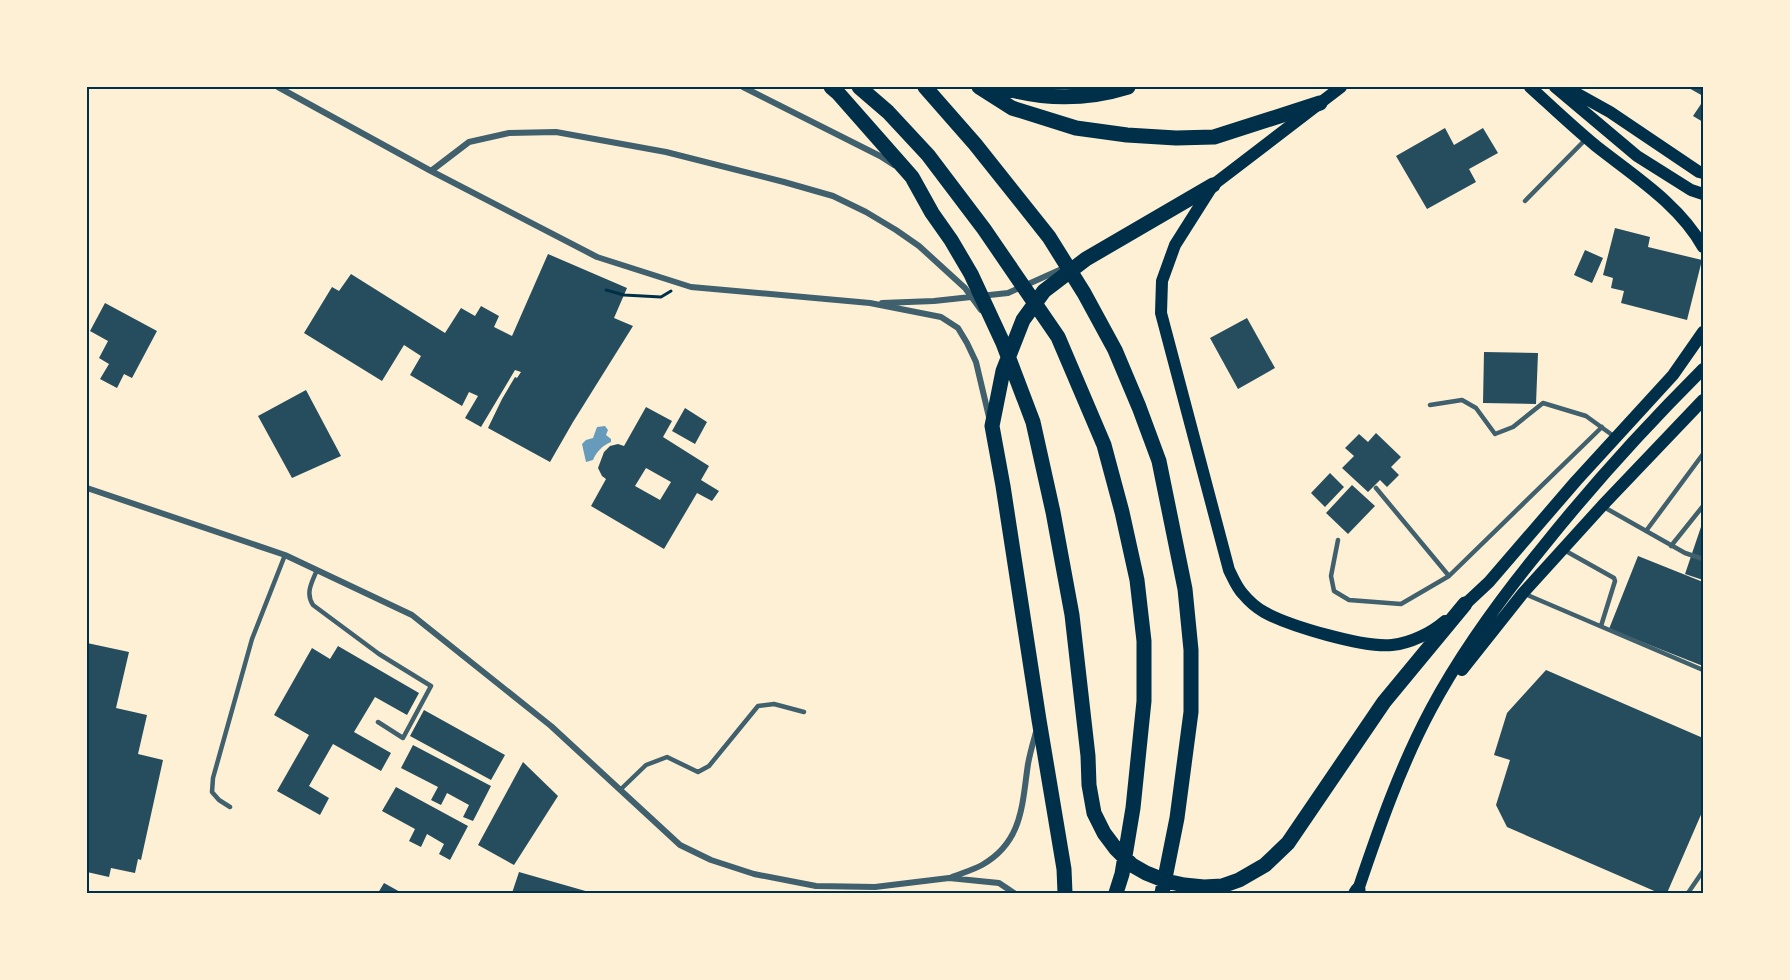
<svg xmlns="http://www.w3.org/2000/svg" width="1790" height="980" viewBox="0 0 1790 980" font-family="'DejaVu Sans',sans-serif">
	<rect width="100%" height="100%" fill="#fdf0d5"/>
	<path fill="#669bbc" d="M605,426L608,430L606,435L611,439V442C602,446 597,451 593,460L586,462L582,444L586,440L593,438L597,427Z"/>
	<path fill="#264d5e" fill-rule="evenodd" d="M1687,87H1703V96Z
		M1703,101V122L1693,116Z
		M1445,128L1454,145L1483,128L1498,153L1469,169L1476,182L1427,209L1396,156Z
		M1615,228L1650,237L1648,247L1702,260L1687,320L1621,303L1624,291L1611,288L1613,278L1603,275Z
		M1585,250L1603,258L1592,283L1574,275Z
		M548,254L627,288L614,318L633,326L573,422L550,462L488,428L502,399L515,377L517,378L521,372L515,370L481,427L465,418L478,396L469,392L462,406L410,375L421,356L404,345L382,381L304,333L332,287L339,291L351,274L445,333L461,308L475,316L481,306L499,316L494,327L512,336Z
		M105,303L157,331L132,378L124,374L117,388L100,379L109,364L99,358L108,341L90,331Z
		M1247,318L1275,368L1238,389L1210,338Z
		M1484,352L1538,353L1536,404L1483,403Z
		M306,390L341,456L292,478L258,416Z
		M646,407L672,421L663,437L709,466L701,480L719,491L712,501L697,493L664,549L591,506L606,479L602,476L598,468L604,452L610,446L618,444L624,446ZM646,468L671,482L660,500L635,486Z
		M685,408L707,422L695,444L672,431Z
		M1376,433L1401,457L1391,467L1399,475L1387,487L1380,480L1368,492L1342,468L1354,456L1345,448L1359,434L1368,442Z
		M1330,473L1344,487L1325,507L1311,493Z
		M1352,485L1375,506L1348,534L1326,513Z
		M1703,521V580L1685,574Z
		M1638,556L1703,582V666L1609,629Z
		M87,643L129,652L116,708L147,715L138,754L163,760L141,860L138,859L135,873L111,868L109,877L87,872Z
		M338,646L419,693L407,715L375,697L354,732L391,753L381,771L333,744L309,786L329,798L320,815L277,791L309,735L274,715L312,648L330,659Z
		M1546,670L1703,738V810L1667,893H1659L1507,827L1496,805L1510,760L1494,755L1507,713Z
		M424,710L505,755L491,780L410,736Z
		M413,745L491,786L473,821L463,817L469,805L447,793L441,805L431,800L438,787L401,768Z
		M523,762L558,796L514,865L478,845Z
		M396,787L468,826L450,860L439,854L444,844L427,834L421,847L409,841L415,829L382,811Z
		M519,872L589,892V893H512Z
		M384,883L402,893H378Z"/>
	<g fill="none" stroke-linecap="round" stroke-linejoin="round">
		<path stroke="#003049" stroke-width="3" d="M606,290L624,295L661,297L671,291"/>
		<path stroke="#3f606c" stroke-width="4.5" d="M1525,201L1585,140
			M1430,405L1462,400L1476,408L1495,434L1513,427L1543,403L1586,416L1615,437
			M1376,488L1449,576
			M1602,506L1685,553L1703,559
			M1646,531L1703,454
			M1338,540L1331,576L1334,591L1349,600L1401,604L1449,576L1602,427
			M1671,546L1703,506
			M1564,550L1614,578L1615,581L1601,626
			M317,570C312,582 305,593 313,605L379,654L431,686L403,738L378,722
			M1525,594L1703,670
			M620,790L646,765L667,757L698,772L709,766L758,706L774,704L804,712
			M230,807L219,800L212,792L213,778L252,639L285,555
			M1688,893L1703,871"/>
		<path stroke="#3f606c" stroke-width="6" d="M278,87L431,171L597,257L691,287L870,303L941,317L958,328L967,343L976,362L989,417
			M743,87L880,156L894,165
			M431,171L469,142L509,133L556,132L666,152L784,182L833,196L866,212L896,230L919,246L965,288L981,310
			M882,303L934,301L1008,293L1064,268
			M87,488L285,555L412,615L551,726L680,845L711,860L754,874L816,886L875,887L949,878L999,883L1014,893
			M952,877C962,873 973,870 982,865C1023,842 1022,804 1028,764C1030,753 1033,743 1036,732"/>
		<path stroke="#003049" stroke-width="12" d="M1341,87L1213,185L1175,245L1162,281L1161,313L1229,570C1233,578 1237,588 1243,594C1248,600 1257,608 1264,612C1289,626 1364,648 1392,645C1411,643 1431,633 1445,621
			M1530,87C1552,107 1573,127 1596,146C1634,176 1679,204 1703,247
			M1555,87L1637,156L1691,190L1703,194
			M1565,87L1610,112L1699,172L1703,173
			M1459,610L1489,582L1576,481L1673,375L1703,332
			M1462,670L1523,593L1602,506L1703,400
			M1358,890C1379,828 1400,767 1431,709C1462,651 1501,598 1542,548C1593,484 1646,426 1703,369"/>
		<path stroke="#003049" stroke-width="15" d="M831,87L838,93L912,177L932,213L951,240L971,274L1003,343L1033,422L1053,512L1072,615L1088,756L1089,785L1094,813L1104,833L1116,849L1132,865L1146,873L1166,881L1184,885L1204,887L1222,886L1239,880L1265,865L1288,843L1384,702L1465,604
			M859,87L888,112L928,155L984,229L1058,337L1104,445L1122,512L1137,580L1144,641V701L1133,808L1122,874L1116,893
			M925,87L975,144L1049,237L1084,293L1115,350L1139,407L1159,461L1185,589L1191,650V712L1177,818L1162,893
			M979,87L1012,108L1076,128L1127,135L1176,138L1214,137L1320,103
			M1001,87C1043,100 1086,100 1128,87
			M1065,893L1064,869L1039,720L1003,486L992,426L1003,371L1023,320L1044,291L1086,259L1213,185
			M1356,893L1358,890"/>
	</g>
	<rect width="1790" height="980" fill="none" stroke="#fdf0d5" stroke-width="177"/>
	<rect x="88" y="88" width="1614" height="804" fill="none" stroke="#003049" stroke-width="2"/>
</svg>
